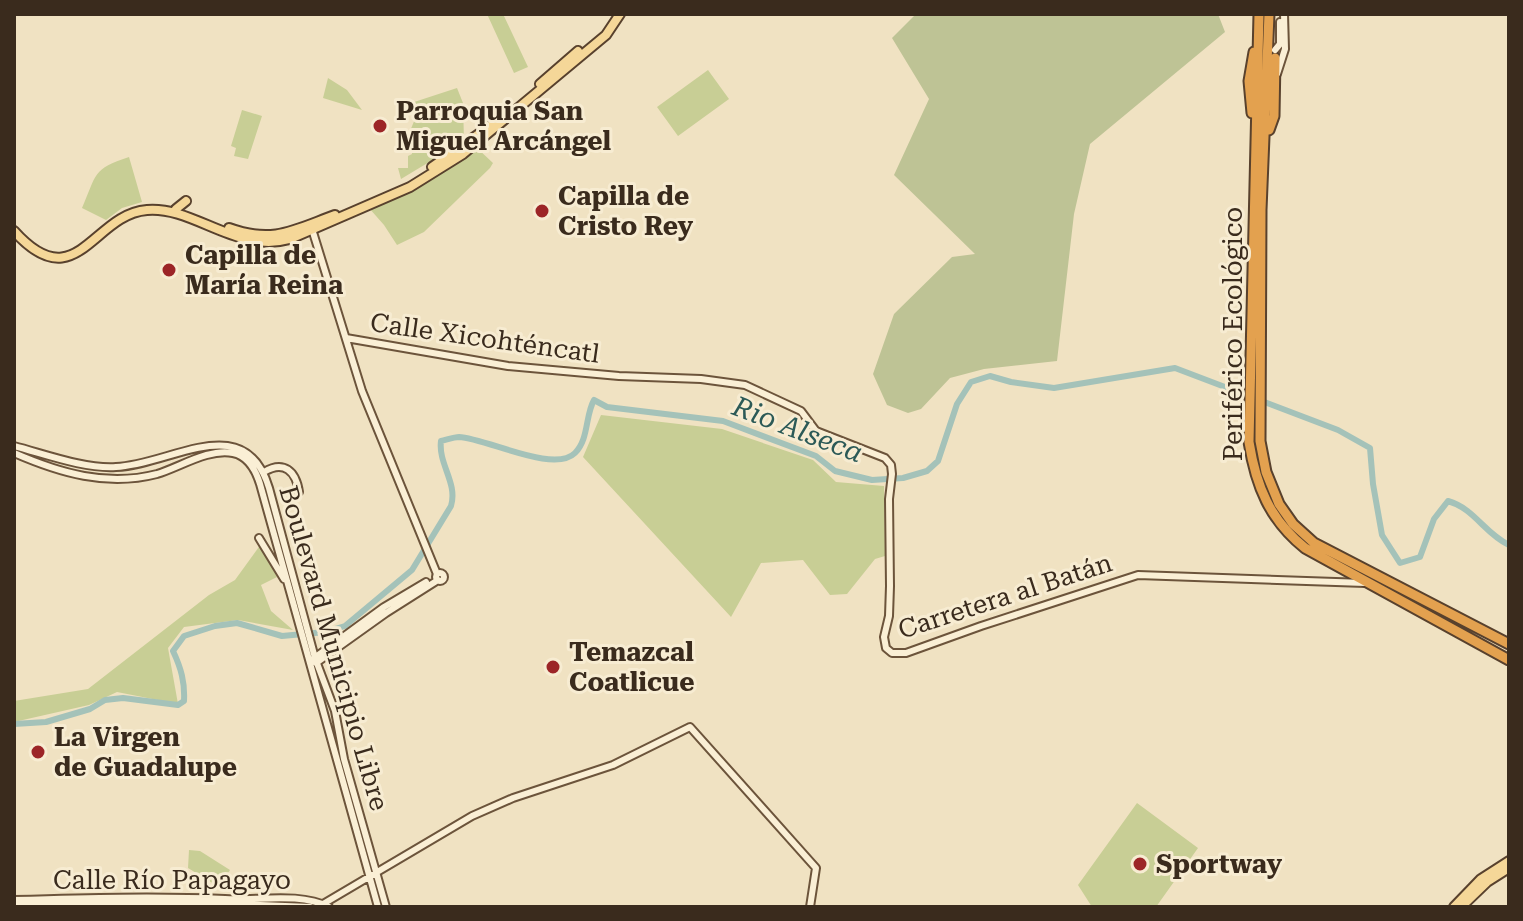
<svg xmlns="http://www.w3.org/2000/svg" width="1523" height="921" viewBox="0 0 1523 921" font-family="'Roboto Serif',serif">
	<rect width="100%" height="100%" fill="#f0e2c2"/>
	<path fill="#c8ce95" d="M487,14H503L528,67L514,73Z
		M708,70L729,99L678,136L657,107Z
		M328,78L347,90L362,110L323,98Z
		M457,88L463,103L464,141L401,179L398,168H408V156L412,154L410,131L415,119L408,104Z
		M242,110L262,116L248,159L234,156L236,148L231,146Z
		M477,148L493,163L490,168L424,232L397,245L384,225L369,208Z
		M129,157L142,202L122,208L106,220L82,208C97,174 92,169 129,157Z
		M601,415L722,429L813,460L836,482L884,486L885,556L875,559L847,594L830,595L803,560L761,563L731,617L583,457Z
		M261,544L277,577L261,585L271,611L293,630L238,620L184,627L168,648L178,704L117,692L89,705L14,722V701L88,689L209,595L235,580Z
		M1137,803L1198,848L1156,907H1092L1078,885Z
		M189,850L200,851L230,870L219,887L188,868Z"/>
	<path fill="#bec395" d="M916,14H1218L1225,32L1090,144L1074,214L1057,361L984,369L950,378L921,409L908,413L887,405L873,374L894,314L952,257L975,254L894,175L929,99L892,38Z"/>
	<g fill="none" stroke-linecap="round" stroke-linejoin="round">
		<path stroke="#a4c2b9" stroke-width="6" d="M14,724L46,722L90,709L105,700L123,698L178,705L184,701C185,682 181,668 173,651L184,636L215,626L237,623L282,636L325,632L345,626L412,570L451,506C458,483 438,464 441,441C446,440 454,437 459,437C486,438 554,474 575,453C589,439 585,416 594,400L607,407L723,421L816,456L835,471L872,480L903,478L927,471L938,461L957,404L971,382L990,376L1011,382L1054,388L1175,368L1338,430L1370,448L1373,484L1382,535L1400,563L1420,557L1434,519L1448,501C1475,509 1484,533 1509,545"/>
		<g stroke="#6c543b" stroke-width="10">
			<path id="secondary" d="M1275,50L1280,44V22
				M1277,74L1285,49L1284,14
				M312,229L362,391L437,574
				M346,338L508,366L619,376L701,379L745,385L801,411L816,431L885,458L891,465L892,474L889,499L890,586L889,616L884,637L886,648L892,653H906L981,626L1138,575L1365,583
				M14,446C45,454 84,469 116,467C171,465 245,408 269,488L315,658L335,711L344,759L386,907
				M14,453C60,473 107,487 157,474C180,467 209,448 233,453C248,456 256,471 260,484L378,907
				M264,472C284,460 296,471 299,492
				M259,538L284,579
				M436 577a4 4 0 1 1 8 0a4 4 0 1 1-8 0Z
				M313,659L384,607L426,582
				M316,663L386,613L438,580
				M14,900C84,898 155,896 225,899C258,901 299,892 329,907
				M323,904L472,816L513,798L613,765L690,727L816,868L810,907
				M14,905L186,902L310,907"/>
		</g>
		<g stroke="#58412d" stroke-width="12">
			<path id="primary" d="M540,84L578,51
				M432,167L493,124
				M176,209L186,201
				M229,228C273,244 294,230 335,215
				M14,231C76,300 93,214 147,210C194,206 236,254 290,239L410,187L463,154L606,35L620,14
				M1454,907L1481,879L1509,861
				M1461,907L1487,882L1509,868"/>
		</g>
		<g stroke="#58412d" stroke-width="13">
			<path id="highway" d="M1259,14L1249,442C1256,486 1270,520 1305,548L1509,660
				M1269,14L1261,210L1260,441L1266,472L1279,504L1293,524L1314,543L1509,644
				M1252,113L1249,81L1254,52
				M1269,130L1274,116L1275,58"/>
		</g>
		<use href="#secondary" stroke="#faefd5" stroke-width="6"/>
		<use href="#primary" stroke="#f5d798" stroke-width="8"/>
		<use href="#highway" stroke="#e3a14f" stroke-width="9"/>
	</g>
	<g fill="#9c2527" stroke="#f7ecd2" stroke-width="3">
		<circle cx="380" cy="126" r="8"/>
		<circle cx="542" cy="211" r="8"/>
		<circle cx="169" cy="270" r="8"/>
		<circle cx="553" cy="667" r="8"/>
		<circle cx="38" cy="752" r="8"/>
		<circle cx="1140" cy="864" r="8"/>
	</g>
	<g text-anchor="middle" stroke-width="6" stroke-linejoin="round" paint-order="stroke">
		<g font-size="26" font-weight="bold" fill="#3a2b1d" stroke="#f7ecd2" text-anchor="start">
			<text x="396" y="120">Parroquia San<tspan x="396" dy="30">Miguel Arcángel</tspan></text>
			<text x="558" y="205">Capilla de<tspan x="558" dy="30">Cristo Rey</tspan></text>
			<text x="185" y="264">Capilla de<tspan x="185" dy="30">María Reina</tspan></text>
			<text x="569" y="661">Temazcal<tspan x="569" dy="30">Coatlicue</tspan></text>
			<text x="54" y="746">La Virgen<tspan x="54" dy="30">de Guadalupe</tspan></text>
			<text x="1156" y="873">Sportway</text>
		</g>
		<g font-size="26" fill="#3a2b1d" stroke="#f7ecd2">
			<text transform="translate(1233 334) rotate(-90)" y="9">Periférico Ecológico</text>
			<text transform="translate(485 338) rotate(8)" y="9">Calle Xicohténcatl</text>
			<text transform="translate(1005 596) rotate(-18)" y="9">Carretera al Batán</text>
			<text transform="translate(334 648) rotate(74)" y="9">Boulevard Municipio Libre</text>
			<text x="172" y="889">Calle Río Papagayo</text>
		</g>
		<g font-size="28" font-style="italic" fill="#2c5a57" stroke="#f7ecd2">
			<text transform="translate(798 429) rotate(21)" y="10">Rio Alseca</text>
		</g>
	</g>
	<rect width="1523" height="921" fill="none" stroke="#3a2b1d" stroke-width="32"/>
</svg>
